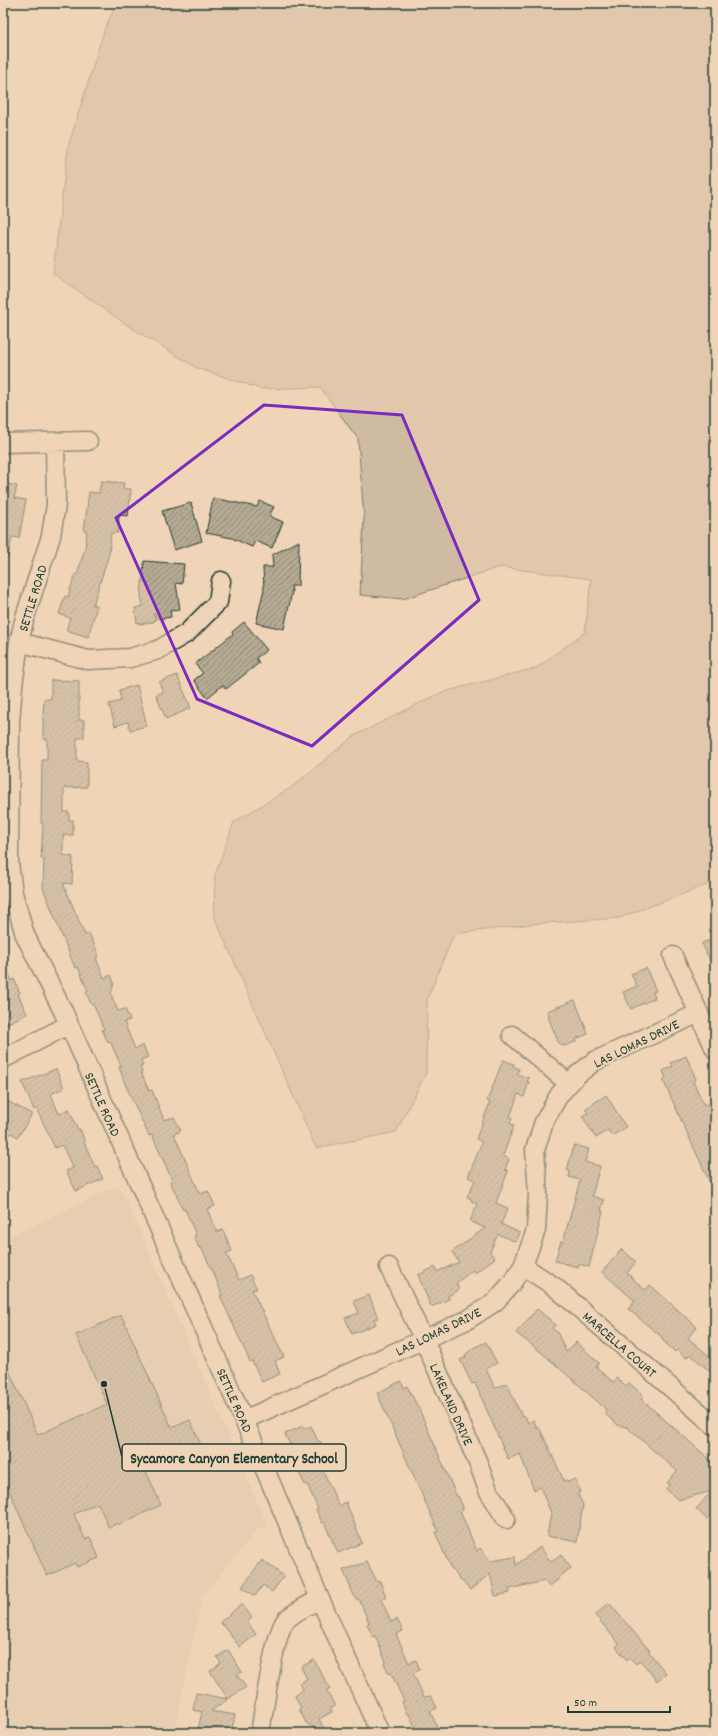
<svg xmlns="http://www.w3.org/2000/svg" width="718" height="1736" viewBox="0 0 718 1736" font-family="Dekko,sans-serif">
	<defs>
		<pattern id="building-hatch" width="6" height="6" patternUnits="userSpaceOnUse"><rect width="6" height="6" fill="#b5aa93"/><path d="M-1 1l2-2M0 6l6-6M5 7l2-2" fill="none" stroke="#938c79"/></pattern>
	</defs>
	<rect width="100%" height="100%" fill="#f0d4b7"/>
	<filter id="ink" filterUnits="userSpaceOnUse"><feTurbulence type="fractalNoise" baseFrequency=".025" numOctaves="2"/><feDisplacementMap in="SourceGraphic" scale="8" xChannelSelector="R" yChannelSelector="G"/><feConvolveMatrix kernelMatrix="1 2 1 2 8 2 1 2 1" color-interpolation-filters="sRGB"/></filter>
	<g filter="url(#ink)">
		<path fill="#dec7ac" d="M114,1187L122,1190L268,1527L259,1528L202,1596L174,1733H3V1240Z"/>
		<path fill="#cebba2" stroke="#767c6b" d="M117,3H715V882L619,918L531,924L454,934L427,1000L426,1073L396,1132L316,1148L214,916L215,875L234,822L292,787L354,736L440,693L536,668L585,632L591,579L500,567L403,599L360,595L364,519L358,439L320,387L261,389L197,368L127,325L53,273L68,147L105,28Z"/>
		<path fill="url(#building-hatch)" stroke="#1f3d34" d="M101,481L124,483L123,489H131L128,516L119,515L118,533H111L109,554L93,605L97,606L88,637L66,630L70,618L59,614L65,596L68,597L75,574L77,575L85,548L87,531H84L89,492L99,493Z
			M3,483L17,486L14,498L26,500L19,538L12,537L8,557H3Z
			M213,498L257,507L260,501L274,507L269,516L283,522L272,548L255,541L252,547L232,538L206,533Z
			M191,503L202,541L174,550L162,511Z
			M299,541L298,586H291L292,592L284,629L256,623L264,589L263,567H273L272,555Z
			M144,561L184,564L182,584L176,583L180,610L170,611L171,617L158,619L153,613L156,620H154V622L139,624V622L137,623L135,608L143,606L141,596Z
			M244,622L267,650L256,658L259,663L226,689L223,685L207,698L194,680L203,673L195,664L233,634L232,632Z
			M177,675L191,708L166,719L156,695L163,692L159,682Z
			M51,680L79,681V720H84V738H77V761L87,762V787L64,788V812H69V820H73V835H63V855L73,857L72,884L63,883L85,935L89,933L99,956L96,958L104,978L111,975L114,983L111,994L118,1011L125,1009L130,1020L124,1022L135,1049L143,1045L148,1057L141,1060L143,1066L140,1067L142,1071L141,1072L149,1091L152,1090L164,1120L174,1117L181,1131L174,1134L200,1194L208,1191L215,1206L207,1209L217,1232L223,1230L232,1251L226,1253L239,1280L250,1275L257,1289L252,1290L284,1357L275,1361L280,1374L262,1382L252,1361L250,1362L237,1333L220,1296L222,1295L214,1274L201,1247L199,1248L194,1236L196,1235L185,1209L183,1210L170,1181L172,1180L152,1135L149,1136L125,1084L119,1067L121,1066L110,1041L108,1042L102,1030L104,1029L93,1004H91L86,992L88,991L78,967L75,968L43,888L44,859H41L43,823H41L42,760H47V739H43V719L44,699H51Z
			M137,685L147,726L130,730L128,722L115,726L109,704L121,701L119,690Z
			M715,938V972L702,943Z
			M3,961L12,981L14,979L20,993L18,994L27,1014L8,1023L3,1012Z
			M646,968L656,991L653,992L655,998L631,1009L623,992L637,986L631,974Z
			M575,1000L588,1034L576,1039L577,1041L565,1046L559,1044L548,1017H550L547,1011Z
			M686,1056L696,1079L693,1081L704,1105L706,1103L715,1120V1194L663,1080L666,1078L663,1071L673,1066L671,1063Z
			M503,1060L514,1064L513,1066L519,1069L517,1074L529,1078L527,1082H529L524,1097L518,1094L510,1117L512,1118L510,1124L514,1125L503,1156L509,1159L505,1170L508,1171L496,1203L508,1208L501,1224L520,1233L516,1242L498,1234L490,1252L495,1258L475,1273L473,1270L456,1283L459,1290L448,1296L449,1299L431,1307L418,1275L435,1267L437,1272L459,1262L452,1252L485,1228L470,1221L477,1204L471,1201L472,1199L467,1197L475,1180L468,1177L482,1142L476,1139L490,1102L487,1101Z
			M56,1069L64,1088L51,1094L59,1114L69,1109L78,1130L80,1129L85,1142H84L95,1167L97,1166L103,1179L76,1191L66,1171L73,1168L62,1145L55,1148L36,1108L34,1110L22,1082Z
			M606,1095L626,1127L612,1136L608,1130L596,1138L582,1116L588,1113L585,1109Z
			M3,1099L32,1114L18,1137L11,1133L3,1146Z
			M574,1145L589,1149L585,1162L600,1166L592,1196L604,1200L601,1211H603L589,1267L579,1264L578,1267L555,1261L561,1241L563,1242L580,1180L569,1177L570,1171L567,1170Z
			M622,1249L636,1262L627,1273L645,1290L650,1285L697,1327L688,1338L715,1361V1376L690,1354L686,1358L677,1350L675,1352L661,1339L663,1338L628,1309L635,1301L602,1272Z
			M369,1295L378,1318L374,1319L376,1324L352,1334L345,1318L359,1313L354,1301Z
			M537,1309L556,1325L552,1328L557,1332L566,1352L576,1342L599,1363L596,1367L613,1382L617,1378L626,1386L629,1383L644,1396L641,1399L715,1464V1510L707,1519L696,1509L712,1491L678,1500L666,1489L670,1484L667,1483L677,1471L627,1427L618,1425L604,1413L606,1410L597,1401L541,1352L516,1333Z
			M121,1315L172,1428L190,1420L201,1445L145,1469L161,1505L118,1525L117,1523L109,1528L98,1503L74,1514L85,1539L90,1537L99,1558L77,1567L75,1563L47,1576L3,1477V1357L38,1435L107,1404L76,1335Z
			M486,1342L497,1363L486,1369L495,1388L507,1383L522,1417L525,1416L528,1423L534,1420L537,1428L539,1427L564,1481L567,1480L568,1482L575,1479L581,1492L578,1494L583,1505L577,1542L547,1536L551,1513L540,1487L534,1490L520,1454L508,1459L475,1383L472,1384L460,1360L466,1357L465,1355L473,1348Z
			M401,1381L404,1388L407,1386L419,1409L457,1497L458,1496L463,1507V1510L460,1511L477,1551L480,1548L491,1561L515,1557L516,1565L540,1547L551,1562L561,1555L571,1568L559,1577L560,1578L549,1587L545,1581L509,1589L510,1593L495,1596L490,1574L470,1590L451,1569L435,1532L438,1531L377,1393Z
			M303,1426L304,1429L311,1426L318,1441L321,1442L325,1451L316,1455L339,1506L346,1502L362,1543L338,1553L324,1522L322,1523L319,1516L316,1510L318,1509L307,1484L305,1485L299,1473L292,1456L295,1455L285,1434Z
			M262,1560L284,1576L272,1592L263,1585L255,1596L242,1587Z
			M367,1562L377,1582L380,1581L386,1597L381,1599L391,1622L397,1619L403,1631L396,1634L409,1663L416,1660L420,1670L413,1673L424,1697L431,1696L437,1708L430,1711L440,1733H418L409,1714H407L402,1702L404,1701L391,1673L389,1674L384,1663L386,1662L375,1636L373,1637L367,1624L369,1623L359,1599L356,1600L343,1570Z
			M609,1603L650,1651L649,1652L666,1673L657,1681L640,1660L636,1664L630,1658L627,1660L616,1647L619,1644L595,1615Z
			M242,1604L252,1618L247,1622L256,1634L240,1647L220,1622Z
			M228,1650L242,1672L237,1675L246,1687L228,1699L210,1671L221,1663L217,1657Z
			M314,1660L330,1689L326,1690L335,1706L330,1708L332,1712L319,1719L326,1733H323L306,1723L299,1709L301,1708L295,1696L303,1690L300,1683L307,1679L301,1667Z
			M196,1693L228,1699L211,1711L235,1715L231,1733H216L198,1729L202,1712L193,1710Z"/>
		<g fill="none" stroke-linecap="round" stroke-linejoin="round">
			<g stroke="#1f3d34" stroke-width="21">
				<path id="minor" d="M55,442L56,505L51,536L25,617L19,642L13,686L10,722L9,863L13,893L25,935L63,1011L244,1420L320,1599L380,1733
					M3,443L88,441
					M19,642L88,660L130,658L158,650L187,633L218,602L221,581
					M673,956L715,1049
					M512,1035L568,1083
					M3,1059L68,1025
					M523,1266L555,1287L715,1426
					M389,1267L424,1340L479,1465L488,1490L506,1519
					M244,1420L467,1320L495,1302L511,1284L523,1266L536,1230L538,1194L535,1150L544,1122L559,1095L577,1075L595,1061L699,1013
					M260,1733C264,1711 274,1633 286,1620C295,1611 309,1605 320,1599"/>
			</g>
			<use href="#minor" stroke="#f0d4b7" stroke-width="18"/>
		</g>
	</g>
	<path d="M0 0H718V1736H0ZM264,405L402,415L479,600L312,746L197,699L116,518Z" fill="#f0d4b7" fill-opacity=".55" fill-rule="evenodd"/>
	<path fill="none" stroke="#7b2cbf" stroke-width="3" stroke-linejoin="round" d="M264,405L402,415L479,600L312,746L197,699L116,518Z"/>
	<g text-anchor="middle" stroke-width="4" stroke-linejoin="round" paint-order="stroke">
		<g font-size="14" fill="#1f3d34" stroke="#f0d4b7">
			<text transform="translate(32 598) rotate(-73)" y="5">SETTLE ROAD</text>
			<text transform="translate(636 1043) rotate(-26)" y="5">LAS LOMAS DRIVE</text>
			<text transform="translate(103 1104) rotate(66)" y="5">SETTLE ROAD</text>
			<text transform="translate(438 1331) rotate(-26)" y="5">LAS LOMAS DRIVE</text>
			<text transform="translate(620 1344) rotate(41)" y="5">MARCELLA COURT</text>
			<text transform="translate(235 1400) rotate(66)" y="5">SETTLE ROAD</text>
			<text transform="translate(452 1404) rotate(66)" y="5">LAKELAND DRIVE</text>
		</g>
	</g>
	<path fill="none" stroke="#1f3d34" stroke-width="1.5" d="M104 1384L122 1457"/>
	<circle fill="#1f3d34" stroke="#f0d4b7" stroke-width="1.5" cx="104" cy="1384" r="4"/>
	<rect fill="#f0d4b7" stroke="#1f3d34" stroke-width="1.5" x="122" y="1444" width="224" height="27" rx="4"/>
	<g font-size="15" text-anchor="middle" font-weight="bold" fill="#1f3d34">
		<text x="234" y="1463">Sycamore Canyon Elementary School</text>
	</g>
	<rect width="718" height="1736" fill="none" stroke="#f0d4b7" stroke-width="16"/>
	<rect x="8" y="8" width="702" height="1720" fill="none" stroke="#1f3d34" stroke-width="1.5" filter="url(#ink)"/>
	<path d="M568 1706v6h102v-6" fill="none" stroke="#1f3d34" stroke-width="2"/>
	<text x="574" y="1706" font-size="12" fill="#1f3d34" stroke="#f0d4b7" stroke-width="3" paint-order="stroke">50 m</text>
</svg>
